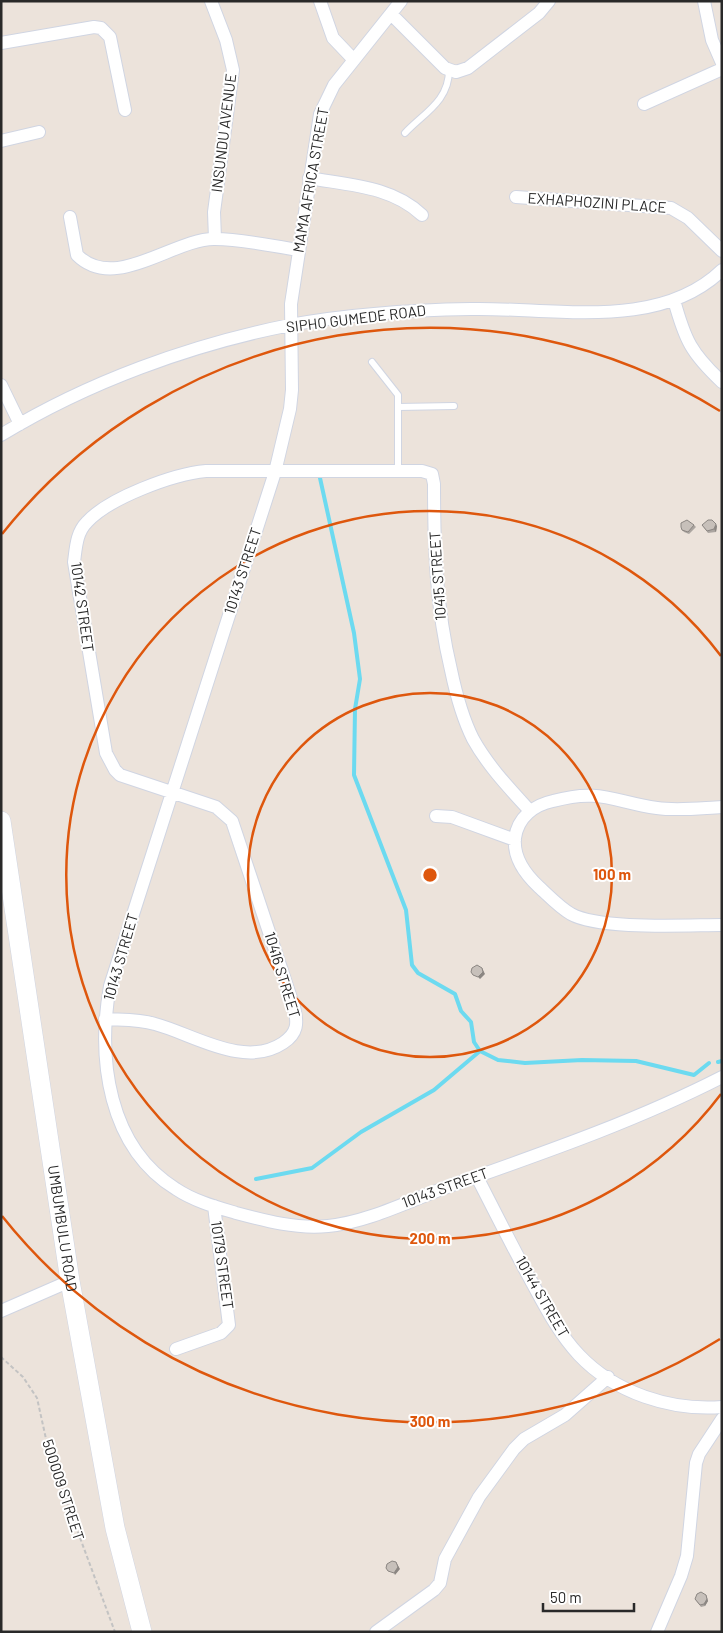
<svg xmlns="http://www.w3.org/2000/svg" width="723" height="1633" viewBox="0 0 723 1633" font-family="Barlow,sans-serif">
	<rect width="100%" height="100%" fill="#ece3db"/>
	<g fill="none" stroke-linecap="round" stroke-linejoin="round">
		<path stroke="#6cdaf0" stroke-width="4" d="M320,478L354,633L360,679L355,709L354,775L406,910L412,965L418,973L455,994L461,1011L471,1022L474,1042L480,1051L498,1060L525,1063L582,1060L636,1061L694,1075L709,1063
			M718,1062L722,1061
			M256,1179L312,1168L361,1132L434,1090L480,1051"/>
		<g stroke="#d0d5e2" stroke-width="8">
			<path id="service" d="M405,133C424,113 449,101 449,70
				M372,362L398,395V471
				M398,407L454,406"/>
		</g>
		<g stroke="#d0d5e2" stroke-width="14">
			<path id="minor" d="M211,1L226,40L233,70L214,212L215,239
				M320,1L333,38L354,60
				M401,1L334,85L320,114L291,304L292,390L290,409L275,472L110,986C97,1059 108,1147 176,1189C194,1201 216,1207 236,1213C266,1221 296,1229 328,1226C368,1222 409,1201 447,1187C540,1154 634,1122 722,1077
				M704,1L712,40L722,63
				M391,14L445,68L456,72L468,68L539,13L549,1
				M1,43L94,27L101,28L110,37L125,110
				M644,104L722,69
				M1,141L39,132
				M309,178C348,185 392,186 422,215
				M516,197L671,208L688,218L722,251
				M70,217L77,255C115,293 174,238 215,239C242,239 271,246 299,250
				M674,300C685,340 691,353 722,382
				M1,385L20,424
				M1,435C88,382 190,345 290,325C350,314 410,310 471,309C552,307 658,332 722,270
				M722,807C701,808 678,811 657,808C614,802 600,788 553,801C534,805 518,817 515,838C513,858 525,874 539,887C549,896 559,907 571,914C600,930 686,925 722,925
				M436,816L452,817L515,840
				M105,1019C122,1020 139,1019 155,1024C193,1034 244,1069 283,1043C298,1033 298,1023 294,1007L232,821L216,807L120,775L115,770L106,753L74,562C76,548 76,533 87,522C109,498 173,474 206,471H422L432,474L434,484C434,549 436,607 451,670C456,694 462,717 473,739C488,766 509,788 530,811
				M477,1177C496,1214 515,1252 535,1288C548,1312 561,1336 579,1355C615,1393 671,1411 722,1407
				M1,1311L70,1281
				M176,1349L221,1333L229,1325L214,1206
				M376,1632L434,1590L440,1583L445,1559L479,1497L514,1449L524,1439L565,1415L608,1377
				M657,1632L681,1576L687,1556L696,1463L699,1454L722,1419"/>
		</g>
		<g stroke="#d0d5e2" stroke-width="20">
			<g id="secondary">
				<path id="s1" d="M1,821L70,1281L115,1528L142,1632"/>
			</g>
		</g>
		<path stroke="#c3c3c3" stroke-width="2" stroke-dasharray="4 2.5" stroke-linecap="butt" d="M1,1357L23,1377L37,1398L50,1457L115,1632"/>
		<use href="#service" stroke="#fff" stroke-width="6"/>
		<use href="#minor" stroke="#fff" stroke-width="12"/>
		<use href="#secondary" stroke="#fff" stroke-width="19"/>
	</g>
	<path fill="#aba5a0" d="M694,525L696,527L689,534L684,532L682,530Z
		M702,525L717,526L716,532L708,533Z
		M706,1595L708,1601L705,1606L701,1607L695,1599Z"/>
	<path fill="#8b8682" d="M716,524L717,526L716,532L714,529Z
		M482,968L485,974L480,979L478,977Z
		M396,1562L400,1569L395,1575L394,1573Z
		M706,1595L708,1601L705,1606L704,1604Z"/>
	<path fill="#c7c0ba" stroke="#8b8682" d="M687,520L694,525L688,532L682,530L681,527V523Z
		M708,520H712L716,524L714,529L707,531L702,525Z
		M477,965L482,968L483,972L478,977L473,975L471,972L472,968Z
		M392,1561L396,1562L398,1567L394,1573L388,1571L386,1568L387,1564Z
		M701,1592L706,1595L707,1599L704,1604L700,1605L695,1599L697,1594Z"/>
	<g fill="none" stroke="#de570d" stroke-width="2.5">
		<circle cx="430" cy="875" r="182"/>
		<path d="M721 1094A364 364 0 1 1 721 656"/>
		<path d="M720 1339A547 547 0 0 1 2 1216M2 534A547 547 0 0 1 720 411"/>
	</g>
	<g text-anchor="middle" stroke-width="4" stroke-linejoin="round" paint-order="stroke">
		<g font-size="15" fill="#292929" stroke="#fff">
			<text transform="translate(224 133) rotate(-83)" y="5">INSUNDU AVENUE</text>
			<text transform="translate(311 180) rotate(-80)" y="5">MAMA AFRICA STREET</text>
			<text transform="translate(597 203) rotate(4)" y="5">EXHAPHOZINI PLACE</text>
			<text transform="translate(356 319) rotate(-7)" y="5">SIPHO GUMEDE ROAD</text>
			<text transform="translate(243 571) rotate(-72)" y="5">10143 STREET</text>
			<text transform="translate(438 576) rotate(-94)" y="5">10415 STREET</text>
			<text transform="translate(82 607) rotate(82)" y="5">10142 STREET</text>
			<text transform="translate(121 957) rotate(-74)" y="5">10143 STREET</text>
			<text transform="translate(282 975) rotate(73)" y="5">10416 STREET</text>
			<text transform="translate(445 1188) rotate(-20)" y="5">10143 STREET</text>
			<text dy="5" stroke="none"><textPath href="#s1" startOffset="412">UMBUMBULU ROAD</textPath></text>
			<text transform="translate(222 1265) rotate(82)" y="5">10179 STREET</text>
			<text transform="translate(542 1297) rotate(60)" y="5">10144 STREET</text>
			<text transform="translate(63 1490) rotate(72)" y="5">500009 STREET</text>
		</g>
	</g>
	<circle cx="430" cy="875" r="8" fill="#de570d" stroke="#fff" stroke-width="2.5"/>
	<g font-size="15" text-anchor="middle" font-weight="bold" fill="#de570d" stroke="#fff" stroke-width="4" stroke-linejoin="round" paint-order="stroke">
		<text x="612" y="880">100 m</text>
		<text x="430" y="1244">200 m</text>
		<text x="430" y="1427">300 m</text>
	</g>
	<rect width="723" height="1633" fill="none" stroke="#292929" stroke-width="5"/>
	<path d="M543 1603v8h91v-8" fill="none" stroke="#292929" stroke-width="2.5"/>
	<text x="550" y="1603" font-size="15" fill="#292929" stroke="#ffffff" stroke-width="4" paint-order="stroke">50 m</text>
</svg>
